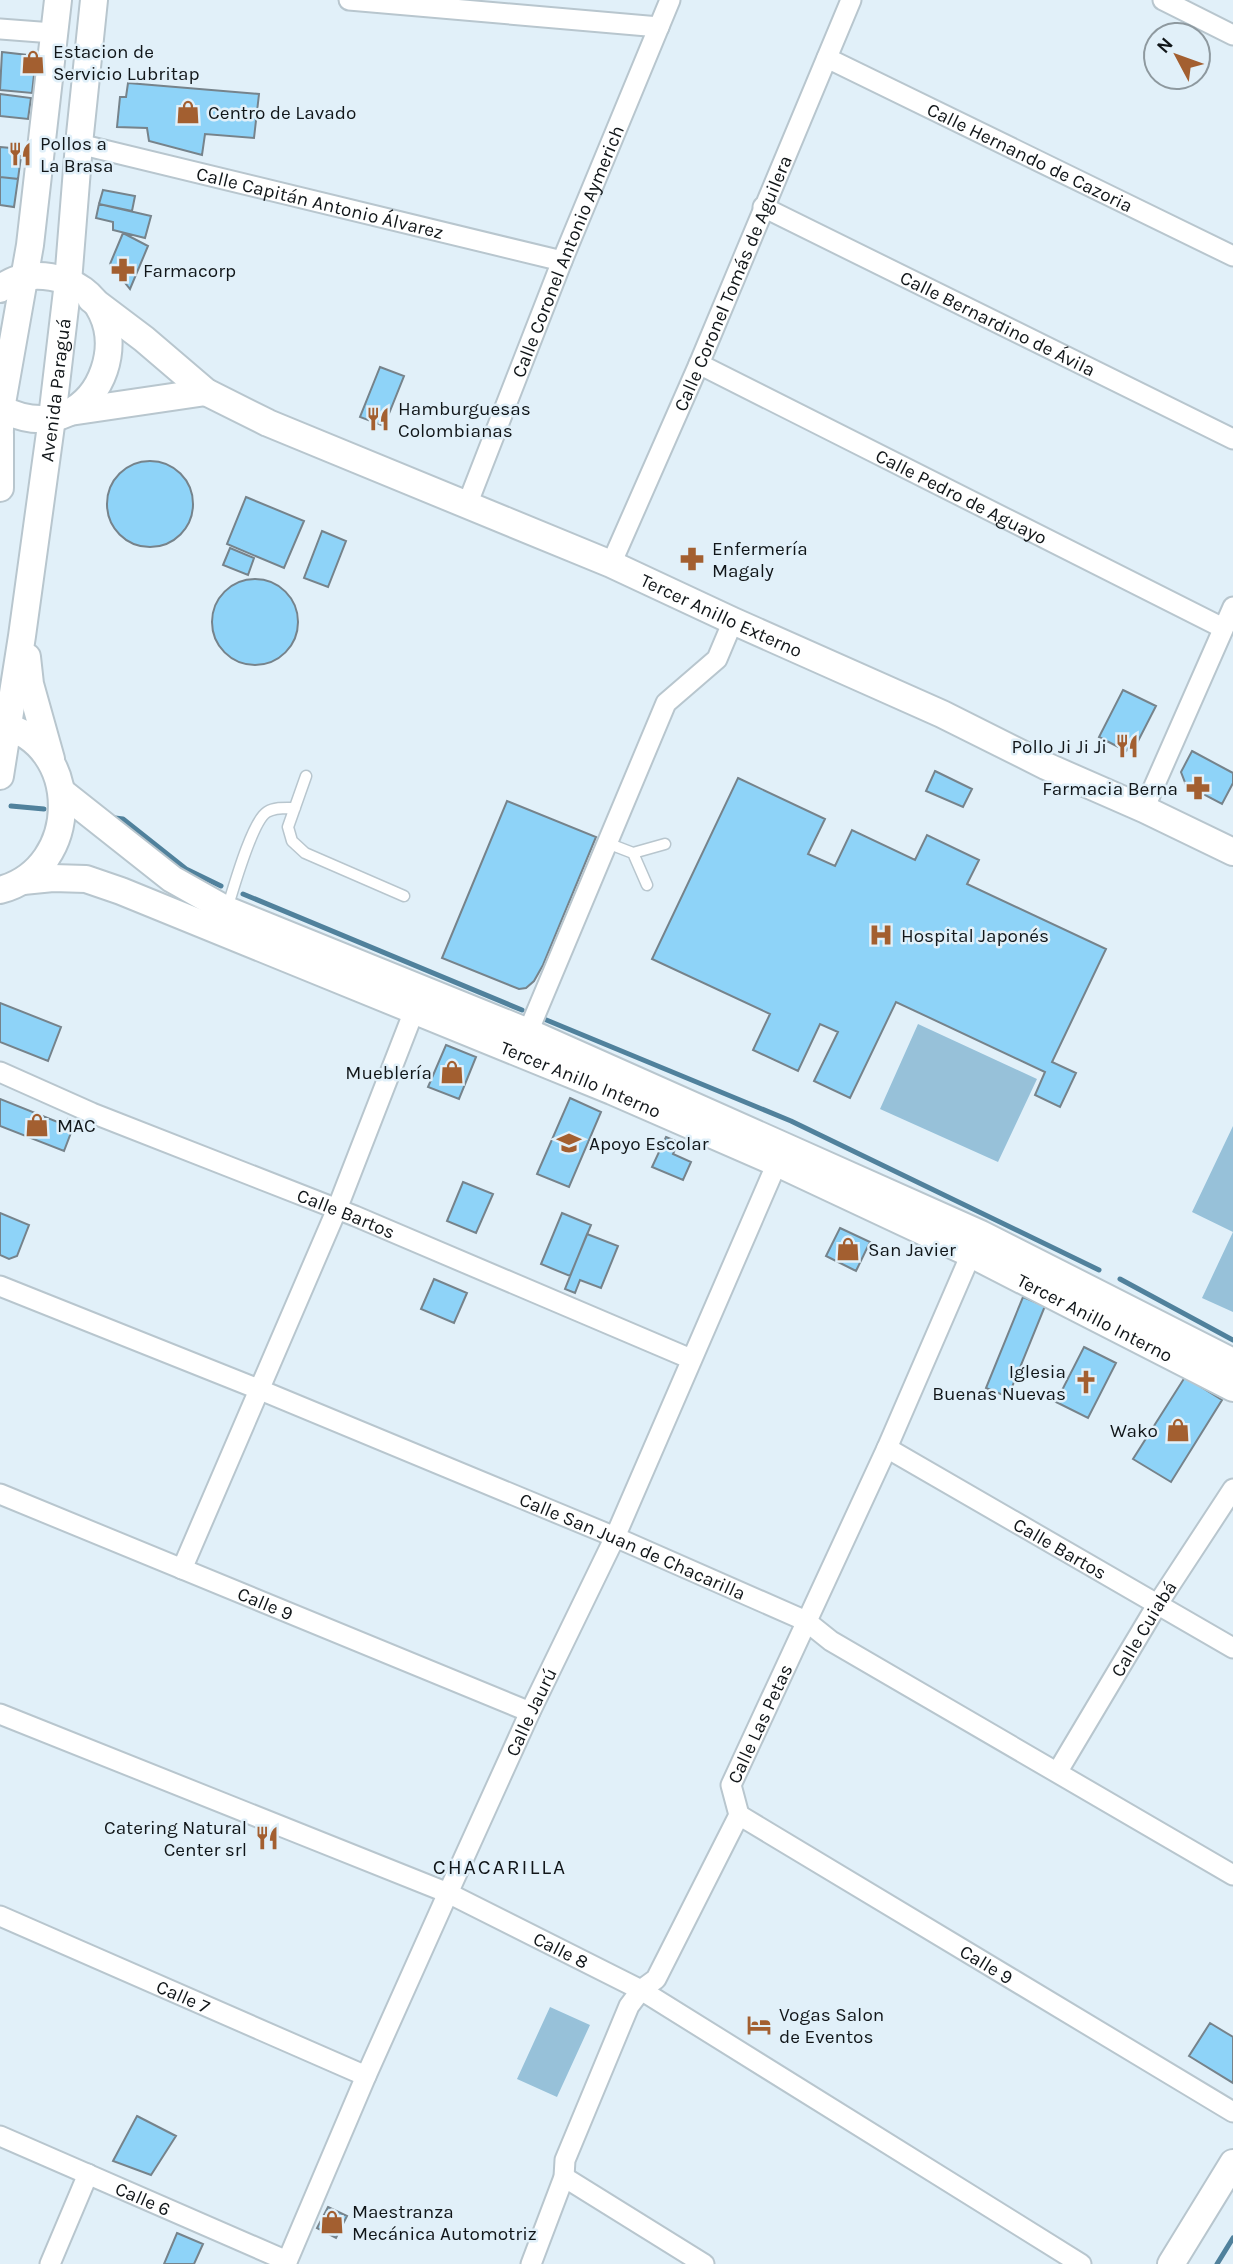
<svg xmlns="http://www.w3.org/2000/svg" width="1233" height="2264" viewBox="0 0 1233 2264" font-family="Karla,sans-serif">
	<rect width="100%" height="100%" fill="#e1f0f9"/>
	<path fill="#97c1d9" d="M918,1024L1037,1079L998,1162L880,1109Z
		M1233,1126V1232L1192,1212Z
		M1233,1232V1312L1202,1298Z
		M550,2007L590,2025L557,2097L517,2079Z"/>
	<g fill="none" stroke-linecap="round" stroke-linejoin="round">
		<path stroke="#50819c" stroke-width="5" d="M11,806L44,809
			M115,818L123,819L186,869L221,886
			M243,894L522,1010
			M544,1019L791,1121L1099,1270
			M1120,1279L1233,1340
			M1217,2264L1233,2238"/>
	</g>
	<path fill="#8ed3f8" stroke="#76838b" stroke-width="2" d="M2,52L36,56L32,93L0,90Z
		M128,83L259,94L254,138L205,134L202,155L149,141L147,128L117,127L120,97H126Z
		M0,94L31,98L28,119L0,116Z
		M0,147L22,149L18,179L0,177Z
		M0,177L18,179L14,207L0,205Z
		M103,190L135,196L132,211L99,204Z
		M99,204L151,216L145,238L113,230V222L96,218Z
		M123,233L148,246L130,289L110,264Z
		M380,367L404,376L384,426L360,417Z
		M107 504a43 43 0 1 1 86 0a43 43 0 1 1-86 0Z
		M246,497L304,521L284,568L227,544Z
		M322,531L346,541L328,587L304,578Z
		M230,548L254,558L248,575L223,565Z
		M212 622a43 43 0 1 1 86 0a43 43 0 1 1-86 0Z
		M1123,690L1156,706L1136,745L1133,744L1126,751L1099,737Z
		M1192,751L1233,773V783L1222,804L1186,785L1181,772Z
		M935,771L972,789L963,807L926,791Z
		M738,778L825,819L808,854L835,866L852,830L915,860L927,835L979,860L967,884L1106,949L1052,1062L1076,1073L1060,1107L1035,1095L1045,1072L896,1002L850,1098L814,1081L838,1032L820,1024L798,1071L753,1050L770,1014L652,959Z
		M507,801L596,837L543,965L534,981L526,988L519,989L442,958Z
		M0,1003L61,1027L48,1061L0,1042Z
		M446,1045L476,1057L459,1099L428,1087Z
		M570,1098L601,1112L569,1187L537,1174Z
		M0,1099L65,1125L68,1119L75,1122L64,1151L0,1126Z
		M666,1137L678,1142L673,1154L691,1162L683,1180L652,1167Z
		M463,1182L493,1194L476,1233L447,1221Z
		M0,1213L29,1225L17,1256L9,1259L0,1255Z
		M562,1213L591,1225L570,1276L541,1264Z
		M840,1228L870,1242L856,1271L826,1256Z
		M587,1234L618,1246L601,1288L580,1280L575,1293L565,1289Z
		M434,1279L467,1293L454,1323L421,1309Z
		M1023,1297L1045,1306L1008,1397L986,1388Z
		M1084,1347L1116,1363L1088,1418L1056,1402Z
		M1185,1377L1222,1400L1171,1482L1133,1459Z
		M1210,2023L1233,2037V2083L1189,2056Z
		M137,2116L176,2136L151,2175L113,2161Z
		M328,2207L347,2216L336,2238L317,2228Z
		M177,2233L203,2244L194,2264H164Z"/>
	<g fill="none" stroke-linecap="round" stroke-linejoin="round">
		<g stroke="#b8c6ce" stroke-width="13">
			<path id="lane" d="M306,776L288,827L292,841L305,853L404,896
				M607,843L633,853L647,885
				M633,853L665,844
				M227,909C233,890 252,821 267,812C275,807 286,808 295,808"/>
		</g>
		<g stroke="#b8c6ce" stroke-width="23">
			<g id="street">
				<path d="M349,0L659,27"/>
				<path d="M1163,0L1233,35"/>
				<path d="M0,29L53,33"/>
				<path id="s1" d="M827,58L1233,256"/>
				<path id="s2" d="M79,144L562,261"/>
				<path id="s3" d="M763,207L1233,439"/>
				<path id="s4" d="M699,364L1223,628"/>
				<path id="s5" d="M467,505L562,261L670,0"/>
				<path id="s6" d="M611,564L699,364L851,0"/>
				<path d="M1144,809L1233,607"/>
				<path d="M528,1032L666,703L717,659L733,621"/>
				<path id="s7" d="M0,1072L92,1113L355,1216L691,1359"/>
				<path id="s8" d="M0,1286L258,1389L615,1537L806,1621L831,1641L1233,1875"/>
				<path id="s9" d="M887,1448L1233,1648"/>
				<path id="s10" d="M0,1494L530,1712"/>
				<path d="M182,1569L337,1209L414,1011"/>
				<path id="s11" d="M0,1714L448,1893L641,1990L1081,2264"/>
				<path id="s12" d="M1058,1771L1157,1605L1233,1489"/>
				<path id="s13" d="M739,1815L1233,2112"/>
				<path id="s14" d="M0,1916L366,2076"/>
				<path id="s15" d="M0,2136L287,2261"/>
				<path d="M564,2177L704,2264"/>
				<path d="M50,2264L88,2174"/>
				<path id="s16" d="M286,2264L366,2076L448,1893L530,1712L615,1537L777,1163"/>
				<path id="s17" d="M531,2264L564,2177L565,2160L629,2006L641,1990L656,1979L739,1815L731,1785L887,1448L971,1254"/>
			</g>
		</g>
		<g stroke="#b8c6ce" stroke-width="30">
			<g id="secondary">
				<path d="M0,289C14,277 33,274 51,277C155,295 106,463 0,408"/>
				<path id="s18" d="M91,299L144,339L206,392L268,423L611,564L733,621L942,714L1046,766L1144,809L1233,852"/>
				<path d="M70,412L206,392"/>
				<path d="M0,429L1,409L30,245L58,0"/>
				<path d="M0,434V488"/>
				<path d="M27,657L30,684L51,759"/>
				<path d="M0,725C82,742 83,868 0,890"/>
				<path id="s19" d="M0,776L22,636L52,418L68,282L79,144L94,0"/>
				<path d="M62,792L172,879L227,910L528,1032L981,1234L1233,1362"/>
				<path id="s20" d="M23,881L53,878L86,879L121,891L612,1091L777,1163L971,1254L1233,1388"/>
				<path d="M1171,2264L1233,2163"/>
			</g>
		</g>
		<use href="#lane" stroke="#fff" stroke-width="10"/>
		<use href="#street" stroke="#fff" stroke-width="19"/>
		<use href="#secondary" stroke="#fff" stroke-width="26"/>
	</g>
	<defs>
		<g id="shop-bare" transform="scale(1.89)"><path d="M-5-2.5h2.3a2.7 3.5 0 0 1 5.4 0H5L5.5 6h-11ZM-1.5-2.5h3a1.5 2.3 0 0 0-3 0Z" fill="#a35f30" stroke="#e1f0f9" stroke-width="2.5" paint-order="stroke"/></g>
		<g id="restaurant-bare" transform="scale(1.89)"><path d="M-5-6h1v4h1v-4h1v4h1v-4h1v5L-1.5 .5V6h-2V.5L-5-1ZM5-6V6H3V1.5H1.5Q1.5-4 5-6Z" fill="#a35f30" stroke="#e1f0f9" stroke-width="2.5" paint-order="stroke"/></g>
		<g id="pharmacy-bare" transform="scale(1.89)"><path d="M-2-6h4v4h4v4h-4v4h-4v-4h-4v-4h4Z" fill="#a35f30" stroke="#e1f0f9" stroke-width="2.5" paint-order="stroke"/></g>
		<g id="hospital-bare" transform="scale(1.89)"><path d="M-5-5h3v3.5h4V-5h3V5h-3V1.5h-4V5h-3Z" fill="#a35f30" stroke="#e1f0f9" stroke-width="2.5" paint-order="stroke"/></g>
		<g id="school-bare" transform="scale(1.89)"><path d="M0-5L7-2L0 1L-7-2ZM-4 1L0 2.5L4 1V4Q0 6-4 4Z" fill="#a35f30" stroke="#e1f0f9" stroke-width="2.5" paint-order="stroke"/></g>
		<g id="church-bare" transform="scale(1.89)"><path d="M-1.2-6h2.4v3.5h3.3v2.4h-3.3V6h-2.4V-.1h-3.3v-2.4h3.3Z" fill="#a35f30" stroke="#e1f0f9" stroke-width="2.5" paint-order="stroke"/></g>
		<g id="hotel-bare" transform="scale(1.89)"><path d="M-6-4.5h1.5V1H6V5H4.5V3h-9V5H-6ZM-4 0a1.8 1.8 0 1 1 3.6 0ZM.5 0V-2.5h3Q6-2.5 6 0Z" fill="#a35f30" stroke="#e1f0f9" stroke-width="2.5" paint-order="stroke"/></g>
	</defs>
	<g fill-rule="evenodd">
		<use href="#shop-bare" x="33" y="62"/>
		<use href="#shop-bare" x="188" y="112"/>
		<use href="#restaurant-bare" x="20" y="154"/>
		<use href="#pharmacy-bare" x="123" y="270"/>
		<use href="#restaurant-bare" x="378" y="419"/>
		<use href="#pharmacy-bare" x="692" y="559"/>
		<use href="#restaurant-bare" x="1127" y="746"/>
		<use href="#pharmacy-bare" x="1198" y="788"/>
		<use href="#hospital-bare" x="881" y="935"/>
		<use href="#shop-bare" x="452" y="1072"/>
		<use href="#shop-bare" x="37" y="1125"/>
		<use href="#school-bare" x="569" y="1143"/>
		<use href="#shop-bare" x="848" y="1249"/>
		<use href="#church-bare" x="1086" y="1382"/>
		<use href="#shop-bare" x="1178" y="1430"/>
		<use href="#restaurant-bare" x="267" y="1838"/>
		<use href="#hotel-bare" x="759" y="2025"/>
		<use href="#shop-bare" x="332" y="2222"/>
	</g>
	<g text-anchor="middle" stroke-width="5" stroke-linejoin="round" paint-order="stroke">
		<g font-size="19" fill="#111619" stroke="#e1f0f9" text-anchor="start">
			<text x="53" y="58">Estacion de<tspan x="53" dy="22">Servicio Lubritap</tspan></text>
			<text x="208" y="119">Centro de Lavado</text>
			<text x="40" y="150">Pollos a<tspan x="40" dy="22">La Brasa</tspan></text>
			<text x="143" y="277">Farmacorp</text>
			<text x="398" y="415">Hamburguesas<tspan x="398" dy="22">Colombianas</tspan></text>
			<text x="712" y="555">Enfermería<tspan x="712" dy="22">Magaly</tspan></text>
			<text x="1107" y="753" text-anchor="end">Pollo Ji Ji Ji</text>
			<text x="1178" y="795" text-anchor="end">Farmacia Berna</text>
			<text x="901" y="942">Hospital Japonés</text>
			<text x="432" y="1079" text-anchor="end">Mueblería</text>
			<text x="57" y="1132">MAC</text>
			<text x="589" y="1150">Apoyo Escolar</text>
			<text x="868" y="1256">San Javier</text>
			<text x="1066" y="1378" text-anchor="end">Iglesia<tspan x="1066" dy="22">Buenas Nuevas</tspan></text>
			<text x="1158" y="1437" text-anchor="end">Wako</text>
			<text x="247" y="1834" text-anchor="end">Catering Natural<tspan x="247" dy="22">Center srl</tspan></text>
			<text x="779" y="2021">Vogas Salon<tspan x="779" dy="22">de Eventos</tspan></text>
			<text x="352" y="2218">Maestranza<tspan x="352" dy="22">Mecánica Automotriz</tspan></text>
		</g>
		<g font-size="19" fill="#111619" stroke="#e1f0f9">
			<text dy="7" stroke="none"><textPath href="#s1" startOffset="226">Calle Hernando de Cazoria</textPath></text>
			<text dy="7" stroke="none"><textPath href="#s2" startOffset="248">Calle Capitán Antonio Álvarez</textPath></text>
			<text dy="7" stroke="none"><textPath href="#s5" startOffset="273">Calle Coronel Antonio Aymerich</textPath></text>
			<text dy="7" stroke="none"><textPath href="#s6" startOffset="306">Calle Coronel Tomás de Aguilera</textPath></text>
			<text dy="7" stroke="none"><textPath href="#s3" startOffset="262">Calle Bernardino de Ávila</textPath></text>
			<text dy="7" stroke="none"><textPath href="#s19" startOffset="390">Avenida Paraguá</textPath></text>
			<text dy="7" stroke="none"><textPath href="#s4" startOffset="294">Calle Pedro de Aguayo</textPath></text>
			<text dy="7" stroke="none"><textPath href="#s18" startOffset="710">Tercer Anillo Externo</textPath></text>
			<text dy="7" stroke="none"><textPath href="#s20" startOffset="597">Tercer Anillo Interno</textPath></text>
			<text dy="7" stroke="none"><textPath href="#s7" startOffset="374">Calle Bartos</textPath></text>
			<text dy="7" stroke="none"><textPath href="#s20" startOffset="1164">Tercer Anillo Interno</textPath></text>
			<text dy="7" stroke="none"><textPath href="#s8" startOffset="684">Calle San Juan de Chacarilla</textPath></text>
			<text dy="7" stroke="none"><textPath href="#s9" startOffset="200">Calle Bartos</textPath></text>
			<text dy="7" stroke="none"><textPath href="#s10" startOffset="287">Calle 9</textPath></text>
			<text dy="7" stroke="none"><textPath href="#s12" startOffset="166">Calle Cuiabá</textPath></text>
			<text dy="7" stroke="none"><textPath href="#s16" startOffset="604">Calle Jaurú</textPath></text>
			<text dy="7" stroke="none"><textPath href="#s17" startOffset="598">Calle Las Petas</textPath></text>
			<text dy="7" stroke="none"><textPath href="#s11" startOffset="609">Calle 8</textPath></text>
			<text dy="7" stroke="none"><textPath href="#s13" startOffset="289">Calle 9</textPath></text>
			<text dy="7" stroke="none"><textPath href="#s14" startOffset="200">Calle 7</textPath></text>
			<text dy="7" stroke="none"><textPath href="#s15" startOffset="156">Calle 6</textPath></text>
		</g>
		<g font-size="21" letter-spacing="2" fill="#111619" stroke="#e1f0f9">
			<text x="500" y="1874">CHACARILLA</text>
		</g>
	</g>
	<g transform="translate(1177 56) rotate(311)"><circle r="33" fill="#e1f0f9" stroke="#8e999f" stroke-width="2"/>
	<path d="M0-5L12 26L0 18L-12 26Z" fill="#a35f30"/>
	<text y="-10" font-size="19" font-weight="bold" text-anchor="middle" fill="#111619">N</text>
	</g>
</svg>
